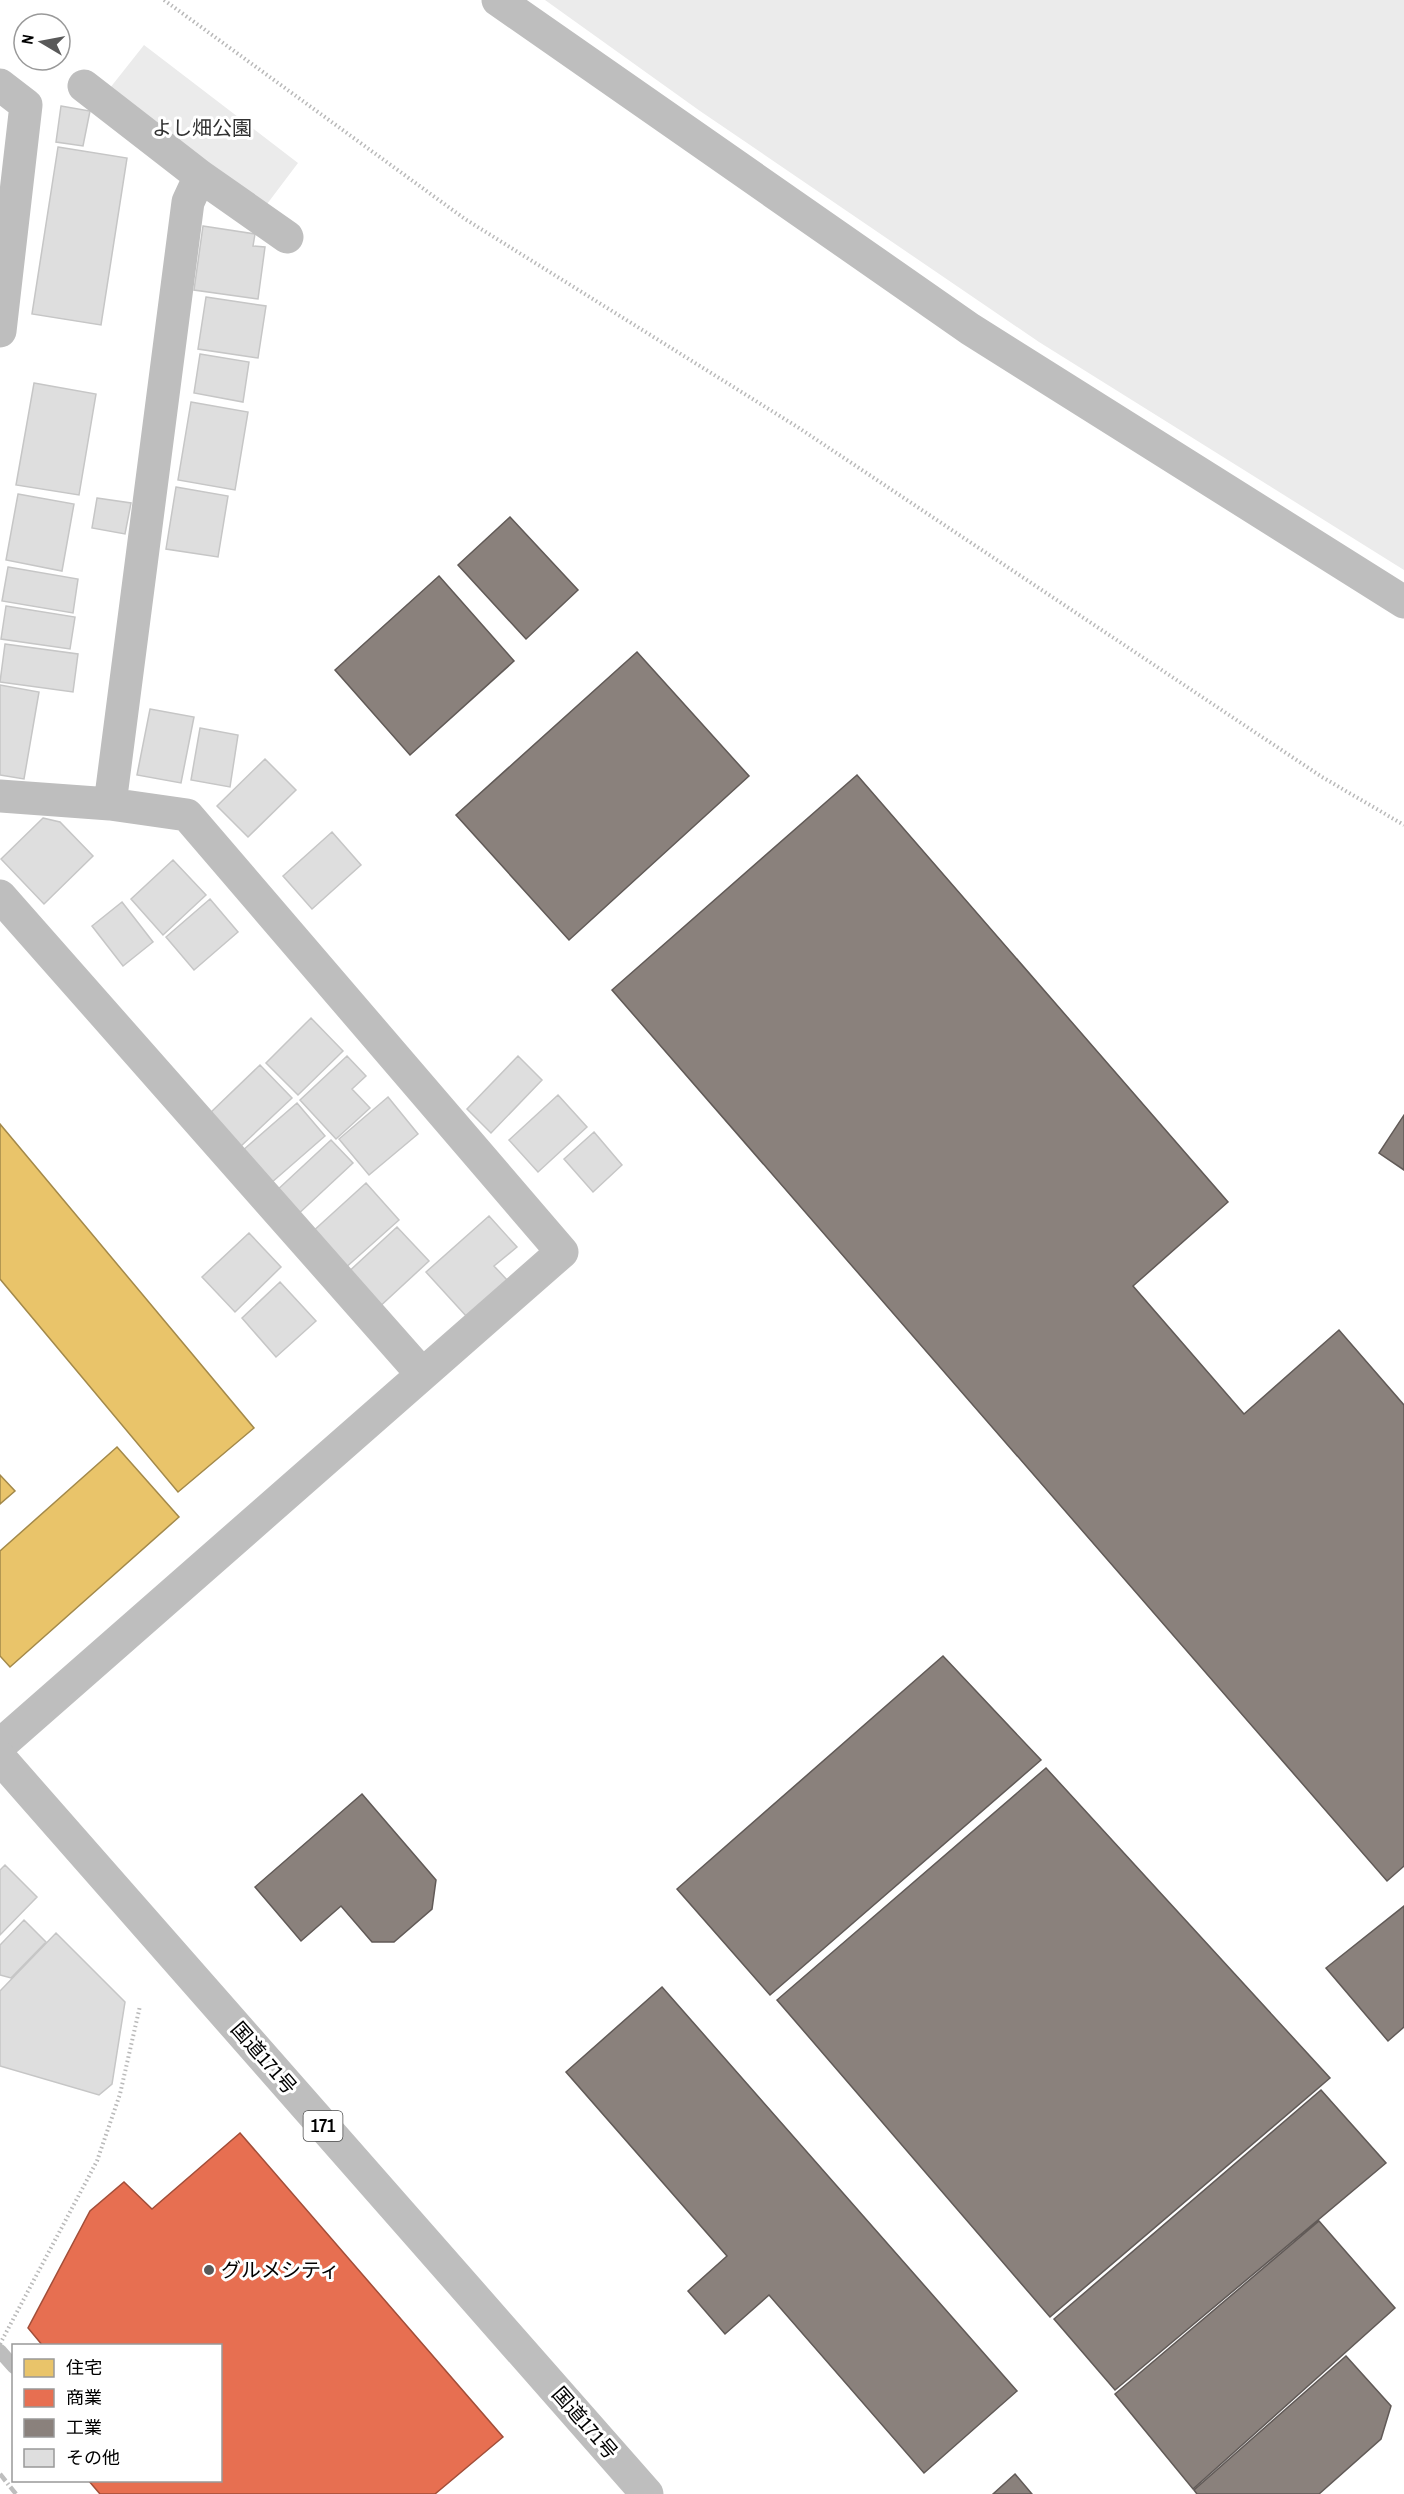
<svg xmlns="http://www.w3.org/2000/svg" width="1404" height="2494" viewBox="0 0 1404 2494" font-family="'Archivo Narrow','Noto Sans JP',sans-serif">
	<rect width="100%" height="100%" fill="#fff"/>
	<path fill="#ebebeb" d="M545,0H1404V570L1039,342L700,111Z
		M144,45L298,163L261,212L106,93Z"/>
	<path fill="#e9c46a" stroke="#a3894a" stroke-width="1.5" d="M0,1124L254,1428L178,1492L0,1279Z
		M117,1447L179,1517L10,1667L0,1656V1551Z
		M0,1475L15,1491L0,1504Z"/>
	<path fill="#e76f51" stroke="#a24e39" stroke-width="1.5" d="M240,2133L503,2437L435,2494H100L88,2480H220V2346H43L28,2328L90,2211L124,2182L152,2209Z"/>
	<path fill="#8a817c" stroke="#615a57" stroke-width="1.5" d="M510,517L578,590L526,639L458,565Z
		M439,576L514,661L410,755L335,670Z
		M637,652L749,776L569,940L456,815Z
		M857,775L1228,1202L1133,1286L1244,1414L1339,1330L1404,1405V1866L1387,1881L612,990Z
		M1404,1115V1170L1379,1153Z
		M943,1656L1041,1760L770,1995L677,1889Z
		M1046,1768L1330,2078L1050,2317L777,2000Z
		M362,1794L436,1880L432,1909L394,1942H372L341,1906L301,1941L255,1887Z
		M1404,1906V2027L1388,2041L1326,1968Z
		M662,1987L1017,2391L924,2473L769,2295L725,2334L688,2291L727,2256L566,2072Z
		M1321,2090L1386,2163L1115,2390L1054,2319Z
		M1319,2221L1395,2308L1193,2489L1115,2394Z
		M1346,2356L1391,2406L1381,2439L1319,2494H1197L1194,2490Z
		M1015,2474L1032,2494H993Z"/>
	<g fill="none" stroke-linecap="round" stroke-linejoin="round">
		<path stroke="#bdbdbd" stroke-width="14" d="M0,2351L14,2367"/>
	</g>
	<path fill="#dedede" stroke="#c6c6c6" stroke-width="1.5" d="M61,106L90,111L83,146L56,142Z
		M58,147L127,158L101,325L32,314Z
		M203,226L255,234L253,246L265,247L258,299L194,290Z
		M206,297L266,306L258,358L198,349Z
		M200,354L249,362L243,402L194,393Z
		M34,383L96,394L79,495L16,485Z
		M191,402L248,412L235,490L178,480Z
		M176,487L228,496L218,557L166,549Z
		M18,494L74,504L62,571L6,560Z
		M97,498L131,503L125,534L92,528Z
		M8,567L78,579L73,613L2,601Z
		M6,606L75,617L70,649L1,639Z
		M5,644L78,654L73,692L0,682Z
		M0,685L39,692L24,779L0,775Z
		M150,709L194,717L181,783L137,775Z
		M200,728L238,735L230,787L191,780Z
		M265,759L296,790L248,837L217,806Z
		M43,818L60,822L93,856L44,904L1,859Z
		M332,832L361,865L312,909L283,876Z
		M173,860L206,895L163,935L131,899Z
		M210,899L238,932L194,970L166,937Z
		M122,902L153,942L123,966L92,926Z
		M311,1018L343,1051L298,1095L266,1063Z
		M347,1056L366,1076L352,1089L370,1108L336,1139L300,1100Z
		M518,1056L542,1080L491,1133L467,1109Z
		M260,1065L292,1098L240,1147L209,1114Z
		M558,1095L587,1127L538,1172L509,1140Z
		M388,1097L418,1134L369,1175L339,1139Z
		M297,1103L325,1136L271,1183L242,1151Z
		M594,1132L622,1165L593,1192L564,1159Z
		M331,1140L353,1163L295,1217L274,1193Z
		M366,1183L399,1220L343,1270L311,1233Z
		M489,1216L517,1247L494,1266L508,1281L467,1317L426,1272Z
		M397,1227L429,1261L376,1310L344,1276Z
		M249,1233L281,1267L235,1312L202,1277Z
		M280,1282L316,1321L276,1357L242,1318Z
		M5,1865L37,1897L0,1935V1870Z
		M24,1920L46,1942L11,1978L0,1975V1945Z
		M56,1933L125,2002L112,2084L99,2095L0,2066V1991Z"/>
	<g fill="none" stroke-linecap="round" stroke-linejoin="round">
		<path stroke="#b9b9b9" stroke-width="4" stroke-dasharray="1.5 3" stroke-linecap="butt" d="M164,0L465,219L799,428L1322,777L1404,825
			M0,2344L97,2161L120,2094L140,2006"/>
		<path stroke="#bebebe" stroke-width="33" d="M498,0L970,329L1404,602
			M0,85L26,105L0,331
			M84,86L200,176L287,237
			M0,796L110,804L187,815L562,1252L0,1745
			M110,804L188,202L200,176
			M0,896L422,1374"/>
		<path stroke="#bebebe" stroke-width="33" d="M0,1758L647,2494"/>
		<path stroke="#bebebe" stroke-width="4.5" stroke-dasharray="9 3 1.5 3" stroke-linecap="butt" d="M0,2474L16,2494"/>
	</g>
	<circle fill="#595959" stroke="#fff" stroke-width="2" cx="209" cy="2270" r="6"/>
	<g text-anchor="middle" stroke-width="6" stroke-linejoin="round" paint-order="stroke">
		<rect fill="#fff" stroke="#4c4c4c" stroke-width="1.5" x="303.5" y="2111" width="39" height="30" rx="4.5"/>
		<g font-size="18" font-weight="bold" fill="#000">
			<text x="323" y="2132">171</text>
		</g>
		<g font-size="20" fill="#313131" stroke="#fff">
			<text x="202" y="135">よし畑公園</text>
		</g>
		<g font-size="20" fill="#000" stroke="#fff">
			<text transform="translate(264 2058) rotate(49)" y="7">国道171号</text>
			<text transform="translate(585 2423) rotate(49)" y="7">国道171号</text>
		</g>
		<g font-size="20" fill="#000" stroke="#fff" text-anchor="start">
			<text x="221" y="2277">グルメシティ</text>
		</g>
	</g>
	<rect x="12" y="2344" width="210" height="138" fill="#ffffff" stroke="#999999" stroke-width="1.5"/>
	<rect x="24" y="2359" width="30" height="18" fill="#e9c46a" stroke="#999999" stroke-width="1.5"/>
	<text x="66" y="2374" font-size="18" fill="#000000">住宅</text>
	<rect x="24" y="2389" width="30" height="18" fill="#e76f51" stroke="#999999" stroke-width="1.5"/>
	<text x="66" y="2404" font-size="18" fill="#000000">商業</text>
	<rect x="24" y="2419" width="30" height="18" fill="#8a817c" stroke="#999999" stroke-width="1.5"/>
	<text x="66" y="2434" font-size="18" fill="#000000">工業</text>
	<rect x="24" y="2449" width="30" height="18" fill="#dedede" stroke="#999999" stroke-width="1.5"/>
	<text x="66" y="2464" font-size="18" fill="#000000">その他</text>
	<g transform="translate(42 42) rotate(280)"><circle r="28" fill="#ffffff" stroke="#999999" stroke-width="1.5"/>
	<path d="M0-4.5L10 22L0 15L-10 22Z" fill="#595959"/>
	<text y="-9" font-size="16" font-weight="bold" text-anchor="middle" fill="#000000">N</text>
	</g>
</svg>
